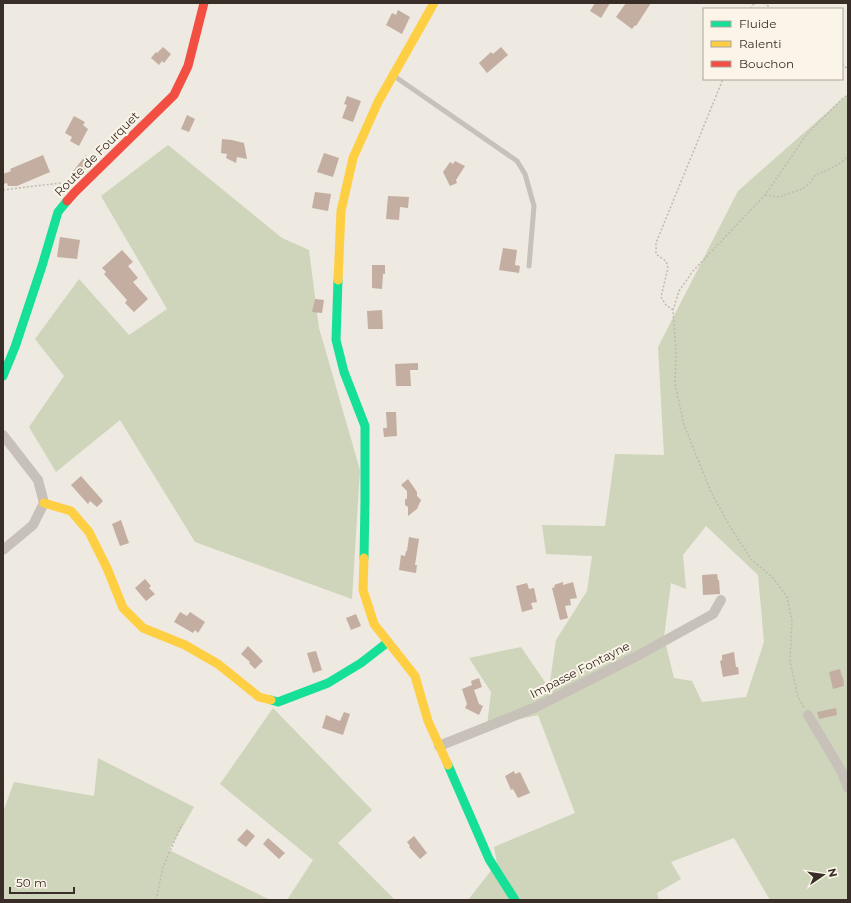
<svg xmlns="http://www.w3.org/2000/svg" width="851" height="903" viewBox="0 0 851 903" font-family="Montserrat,sans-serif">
	<rect width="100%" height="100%" fill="#eee9e1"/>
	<path fill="#ced5ba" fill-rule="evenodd" d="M848,94V900H770L734,838L671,862L681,879L657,893L659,900H468L497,863L494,847L575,813L538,715L487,726L491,692L469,658L521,647L549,688L556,640L587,591L592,556L546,554L542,525L605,526L615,454L664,455L658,347L738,191ZM706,526L758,575L764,642L746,697L702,702L692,681L674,678L664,637L671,583L686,589L683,555Z
		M168,145L282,238L309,250L319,328L360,470L352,599L195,542L120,420L56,472L29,427L64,376L35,339L79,279L129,335L167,309L101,196Z
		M273,708L372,810L338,843L395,900H287L313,860L220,784Z
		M98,758L194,807L169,850L270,900H3V812L14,782L94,796Z"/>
	<path fill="#c3aea1" d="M595,3H610L601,18L590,11Z
		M626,3H651L636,26L635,25L632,29L616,17Z
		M398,10L410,17L402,34L386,25L392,13L396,15Z
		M163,47L171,54L164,63L162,61L159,65L151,58L156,52L157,53Z
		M501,47L508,55L487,73L479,63L491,52L493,54Z
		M347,96L361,101L353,122L342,118L347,105L344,104Z
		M187,115L195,119L189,132L181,129Z
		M74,116L85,122L83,125L88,129L79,146L70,141L72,137L65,133Z
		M222,139L232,140L244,143L247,159L237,157L236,163L226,158L227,154L221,153Z
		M324,153L339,158L333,177L317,172Z
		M43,155L50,172L17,186H8L7,183L3,184V174L11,171L10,169Z
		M86,155L90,166L86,169L70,175Z
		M455,161L465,166L456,180L457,183L450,186L443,172L450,162L453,164Z
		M315,192L331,194L328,211L312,208Z
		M388,196L409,197L408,208L400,207L399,220L386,219Z
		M60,237L80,240L77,259L57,257Z
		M503,248L517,250L515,265L520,266L519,273L499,270Z
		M122,250L133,262L128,266L138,278L133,282L148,299L134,312L125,303L127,300L104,274L106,272L102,268Z
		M372,265H385V274H383L382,289L372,288Z
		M315,299L324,300L322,313L312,312Z
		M382,310L383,329H368L367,311Z
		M418,363V370H410L411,386H396L395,364Z
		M386,412H396L397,436L384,437L383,428H387Z
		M81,476L103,501L97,507L90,501L88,504L71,485Z
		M408,479L417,492V496L421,500L417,509L408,516V507L405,505V500L407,498V491L401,485Z
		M121,520L129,543L120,546L112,524Z
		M409,537L419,539L415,565H417L416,573L399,570L401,555L405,556L406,551H407Z
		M717,574L718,580H719L720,594L703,595L702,575Z
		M145,579L151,586L149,588L155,594L146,601L135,588Z
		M563,582V585L573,582L577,598L570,599L571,605L565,606L568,618L560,620L552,588L555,587L554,585Z
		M527,583L529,589L534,588L537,602L531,603L533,609L522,612L516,586Z
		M180,612L187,616L190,612L205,622L198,633L195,630L193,633L174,622Z
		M356,614L361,626L351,630L346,618Z
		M248,646L263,661L255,669L249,663L250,662L241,654Z
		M316,651L322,670L313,673L307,653Z
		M734,652L736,667H738L739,674L723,677L720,661L722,660V655Z
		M840,669L842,677H843L844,686L833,689L829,672Z
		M479,678L482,687L474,690L479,704L483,706L479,715L465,708L467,704L462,689L472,685L471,681Z
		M836,708L837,715L819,719L817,712Z
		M344,712L350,714L343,735L322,728L326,715L340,721Z
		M514,771L515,774L520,772L530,793L518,798L513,789L511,790L505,776Z
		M247,829L255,836L246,847L237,840Z
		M414,836L427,853L420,859L409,847L410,846L407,842Z
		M268,838L285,853L279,859L263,844Z"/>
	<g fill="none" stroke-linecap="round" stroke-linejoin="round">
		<path stroke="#c1bab2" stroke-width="1.5" stroke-dasharray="2 2" stroke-linecap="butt" d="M764,3L772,9
			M751,9L754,3
			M842,64L848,69
			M3,190L68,182
			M765,195L779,197L802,189L811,182L815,175C826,171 841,165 848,156
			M673,310L666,305L661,297L668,268L666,261L656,254V243L723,79
			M804,707L798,697L790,661L792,621L787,597L773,578L751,559L729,525L711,492L684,425L675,384L676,351L673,310L679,291L693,271L765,195L807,134L843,98L848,95
			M156,900L163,867L182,824"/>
		<path stroke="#c8c1ba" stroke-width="5" d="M394,76L517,161L525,174L534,206L529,266"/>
		<path stroke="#c8c1ba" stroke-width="10" d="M3,435L38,480L44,503L33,525L3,550
			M808,715L842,772L848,788
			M439,746L494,724L536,707L639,655L713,614L721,600"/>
		<path stroke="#16e098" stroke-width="9" d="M338,280L336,340L344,372L365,426V502L364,558
			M3,376L15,347L42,266L58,212L67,201
			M271,700L278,702L328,683L361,663L388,642
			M448,765L489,859L515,900"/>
		<path stroke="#ffcf43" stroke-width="9" d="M338,280L341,211L353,158L378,102L434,3
			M44,503L71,511L89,532L107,568L123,608L143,628L185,645L218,664L259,697L271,700
			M364,558L363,590L374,624L415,676L428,721L448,765"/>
		<path stroke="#f24e42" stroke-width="9" d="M67,201L75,192L174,95L188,66L204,3"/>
	</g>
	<g text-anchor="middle" stroke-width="4" stroke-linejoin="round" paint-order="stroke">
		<g font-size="12" fill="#392e27" stroke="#fbf4e8">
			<text transform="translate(97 154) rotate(-45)" y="4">Route de Fourquet</text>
			<text transform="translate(580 670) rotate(-27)" y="4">Impasse Fontayne</text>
		</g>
	</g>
	<rect width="851" height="903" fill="none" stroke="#392e27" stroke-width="8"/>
	<rect x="703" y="8" width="140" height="72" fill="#fbf4e8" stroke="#ada59b"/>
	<rect x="711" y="21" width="20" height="6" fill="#16e098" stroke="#ada59b"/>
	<text x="739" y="28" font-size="12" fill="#392e27">Fluide</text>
	<rect x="711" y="41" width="20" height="6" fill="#ffcf43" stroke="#ada59b"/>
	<text x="739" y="48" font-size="12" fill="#392e27">Ralenti</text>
	<rect x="711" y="61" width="20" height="6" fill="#f24e42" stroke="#ada59b"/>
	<text x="739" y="68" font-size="12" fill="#392e27">Bouchon</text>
	<g transform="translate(823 875) rotate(77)" stroke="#fbf4e8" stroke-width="3" paint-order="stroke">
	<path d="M0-3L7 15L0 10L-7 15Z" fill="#392e27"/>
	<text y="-6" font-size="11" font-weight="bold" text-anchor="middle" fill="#392e27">N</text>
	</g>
	<path d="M10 887v6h64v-6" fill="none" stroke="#392e27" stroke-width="2"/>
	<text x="16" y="887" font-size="12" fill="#392e27" stroke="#fbf4e8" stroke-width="3" paint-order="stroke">50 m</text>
</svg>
